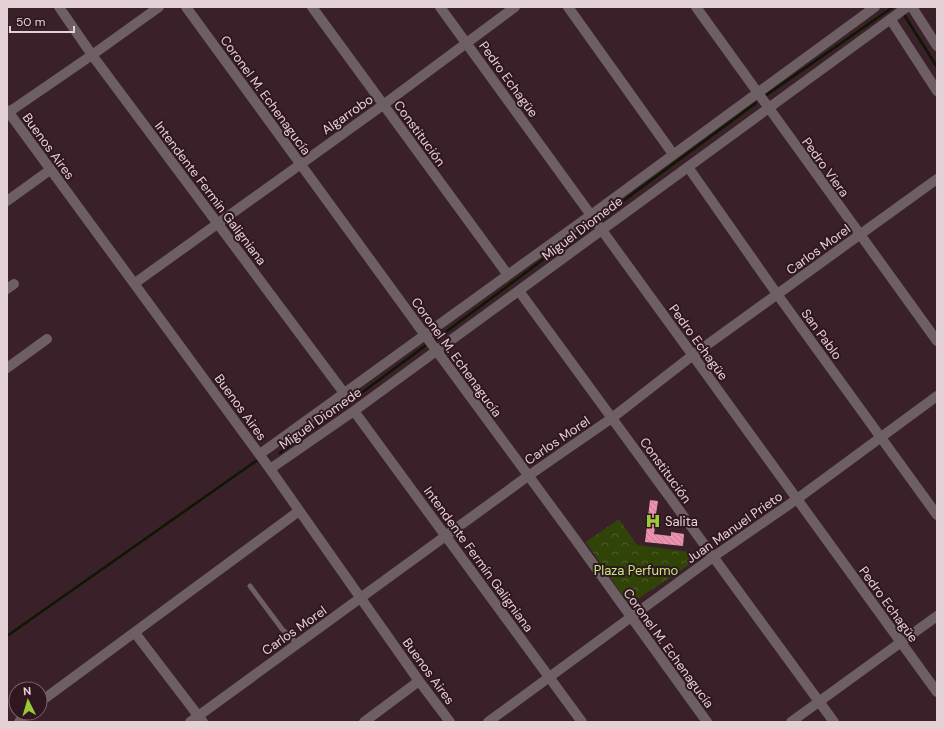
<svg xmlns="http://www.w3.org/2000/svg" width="944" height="729" viewBox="0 0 944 729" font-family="'DM Sans',sans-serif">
	<defs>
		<pattern id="park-crowns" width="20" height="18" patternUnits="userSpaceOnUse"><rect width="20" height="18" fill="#314408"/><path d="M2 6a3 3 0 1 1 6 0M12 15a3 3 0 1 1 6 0" fill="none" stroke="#4f5e2b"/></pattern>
		<pattern id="building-back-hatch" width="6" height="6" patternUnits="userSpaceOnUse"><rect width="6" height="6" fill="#ea92b0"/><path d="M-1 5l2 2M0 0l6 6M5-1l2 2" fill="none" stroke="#c07d94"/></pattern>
	</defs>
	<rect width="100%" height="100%" fill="#3a2029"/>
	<path fill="url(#park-crowns)" d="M619,519L637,545L705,554L629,605L586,542Z"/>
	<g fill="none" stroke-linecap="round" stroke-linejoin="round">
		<path stroke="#0e1701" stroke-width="2.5" d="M903,13L937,67
			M765,96L893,7
			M600,218L756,103
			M435,340L591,224
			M280,453L425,346
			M7,636L256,461"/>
	</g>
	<path fill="url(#building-back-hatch)" d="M650,500L658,501L656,514L659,515L658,527H655L654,534L671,536V532L684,534L683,546L645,542Z"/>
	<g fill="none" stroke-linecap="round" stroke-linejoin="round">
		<path stroke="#6d5f63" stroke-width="5" d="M250,586L282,629L297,643"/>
		<path stroke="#6d5f63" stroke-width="10" d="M59,7L92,55L344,393
			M186,7L425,335L575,539L707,722
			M312,7L508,275
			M568,7L673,154
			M696,7L937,341
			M912,7L937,46
			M891,20L937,91
			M7,110L270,469L419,681L450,722
			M9,112L92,55L159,7
			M688,167L777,294L937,515
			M7,201L50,170
			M135,283L383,105L515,7
			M7,289L14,284
			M519,291L834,722
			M7,368L47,339
			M354,411L582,722
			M260,454L591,215L875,7
			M270,469L354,411L907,7
			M135,633L203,722
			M40,702L299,511
			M19,722L26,713
			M190,722L528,476L612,418L693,355L937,179
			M364,722L419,681
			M488,722L713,557L797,499
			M791,722L937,616"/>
		<path stroke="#6d5f63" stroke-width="10" d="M440,7L937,692
			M797,499L937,396"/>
	</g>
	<defs>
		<g id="hospital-bare" transform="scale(1.2)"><path d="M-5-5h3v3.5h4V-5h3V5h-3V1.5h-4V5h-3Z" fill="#99cb36" stroke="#30161f" stroke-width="2.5" paint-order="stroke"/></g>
	</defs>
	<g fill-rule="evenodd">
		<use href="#hospital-bare" x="653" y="521"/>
	</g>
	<g text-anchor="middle" stroke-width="4" stroke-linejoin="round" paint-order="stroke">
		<g font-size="13" fill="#e3d1d6" stroke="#30161f">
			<text transform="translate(509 79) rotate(54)" y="5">Pedro Echagüe</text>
			<text transform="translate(266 95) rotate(54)" y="5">Coronel M. Echenagucía</text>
			<text transform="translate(347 114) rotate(-35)" y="5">Algarrobo</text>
			<text transform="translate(420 133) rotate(54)" y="5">Constitución</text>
			<text transform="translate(49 146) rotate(54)" y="5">Buenos Aires</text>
			<text transform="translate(826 167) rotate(54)" y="5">Pedro Viera</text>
			<text transform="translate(211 193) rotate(53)" y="5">Intendente Fermín Galigniana</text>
			<text transform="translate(582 228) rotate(-37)" y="5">Miguel Diomede</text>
			<text transform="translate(818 249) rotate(-36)" y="5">Carlos Morel</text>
			<text transform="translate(822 334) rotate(54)" y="5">San Pablo</text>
			<text transform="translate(699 342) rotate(54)" y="5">Pedro Echagüe</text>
			<text transform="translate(457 357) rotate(54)" y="5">Coronel M. Echenagucía</text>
			<text transform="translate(241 407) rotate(54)" y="5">Buenos Aires</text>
			<text transform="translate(320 418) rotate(-35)" y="5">Miguel Diomede</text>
			<text transform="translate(557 440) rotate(-34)" y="5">Carlos Morel</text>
			<text transform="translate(666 470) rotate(54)" y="5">Constitución</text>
			<text transform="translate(734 527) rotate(-35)" y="5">Juan Manuel Prieto</text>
			<text transform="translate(479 559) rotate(54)" y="5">Intendente Fermín Galigniana</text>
			<text transform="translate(889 604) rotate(54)" y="5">Pedro Echagüe</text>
			<text transform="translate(294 630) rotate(-35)" y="5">Carlos Morel</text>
			<text transform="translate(669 648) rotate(54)" y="5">Coronel M. Echenagucía</text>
			<text transform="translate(429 671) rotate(54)" y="5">Buenos Aires</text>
		</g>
		<g font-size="13" fill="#e3d1d6" stroke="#30161f" text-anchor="start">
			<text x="665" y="526">Salita</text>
		</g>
		<g font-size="13" fill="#c3ed82" stroke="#30161f">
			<text x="636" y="575">Plaza Perfumo</text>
		</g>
	</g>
	<rect width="944" height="729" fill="none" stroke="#e3d1d6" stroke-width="16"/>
	<g transform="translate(28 701) rotate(355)"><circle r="19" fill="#30161f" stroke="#786168"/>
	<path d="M0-3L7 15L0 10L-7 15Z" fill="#99cb36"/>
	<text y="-6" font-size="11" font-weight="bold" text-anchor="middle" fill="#e3d1d6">N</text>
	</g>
	<path d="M10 26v6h64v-6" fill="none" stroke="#e3d1d6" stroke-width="2"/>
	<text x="16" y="26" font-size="12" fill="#e3d1d6" stroke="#30161f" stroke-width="3" paint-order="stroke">50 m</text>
</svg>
